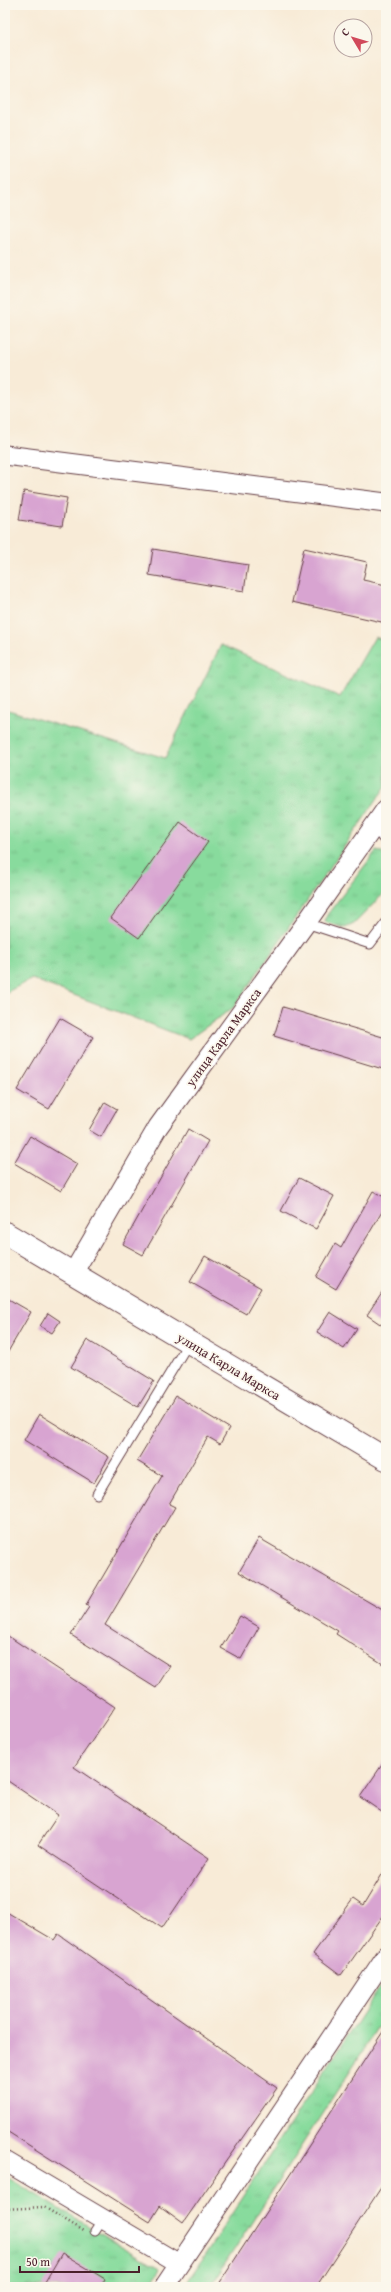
<svg xmlns="http://www.w3.org/2000/svg" width="391" height="2292" viewBox="0 0 391 2292" font-family="'Gentium Book Plus',serif">
	<defs>
		<pattern id="grass-tufts" width="24" height="20" patternUnits="userSpaceOnUse"><rect width="24" height="20" fill="#88db9d"/><path d="M3 7l-1-3M5 7V3M7 7l1-3M15 17l-1-3M17 17v-4M19 17l1-3" fill="none" stroke="#77bc87"/></pattern>
	</defs>
	<rect width="100%" height="100%" fill="#fbf7ec"/>
	<filter id="ink" filterUnits="userSpaceOnUse"><feTurbulence type="fractalNoise" baseFrequency=".025" numOctaves="2"/><feDisplacementMap in="SourceGraphic" scale="8" xChannelSelector="R" yChannelSelector="G"/><feConvolveMatrix kernelMatrix="1 2 1 2 8 2 1 2 1" color-interpolation-filters="sRGB"/></filter>
	<filter id="wash" filterUnits="userSpaceOnUse"><feTurbulence type="fractalNoise" baseFrequency=".012" numOctaves="4" result="noise"/><feDisplacementMap in="SourceGraphic" scale="16" xChannelSelector="R" yChannelSelector="G"/><feGaussianBlur stdDeviation="0.9" result="paint"/><feColorMatrix in="noise" values="0 0 0 0 0 0 0 0 0 0 0 0 0 0 0 0 0 1.4 0 .05"/><feComposite in="paint" operator="in"/></filter>
	<g filter="url(#wash)">
		<rect width="100%" height="100%" fill="#f8ebd7"/>
		<path fill="url(#grass-tufts)" stroke="#697d64" d="M375,637L386,641V786L234,1007L189,1039L32,979L5,993V709L165,758L221,645L340,697Z
			M376,851L381,852L386,859V891L354,924L345,928L325,922L327,915Z
			M386,1977V2015L210,2287H184Z
			M5,2176L160,2269L149,2287H5Z"/>
		<g id="blocks">
			<path fill="#d8a4d1" d="M24,491L67,498L62,526L19,520Z
				M304,548L367,562L363,580L386,585V623L292,602Z
				M153,549L248,565L244,591L149,575Z
				M180,822L208,842L139,938L111,918Z
				M283,1007L386,1038V1070L274,1036Z
				M60,1018L93,1037L49,1109L17,1090Z
				M105,1102L117,1109L101,1137L89,1130Z
				M188,1129L208,1141L143,1255L123,1244Z
				M30,1136L77,1164L61,1191L14,1163Z
				M299,1178L334,1196L316,1229L281,1211Z
				M373,1191L386,1198V1205L336,1289L316,1277L335,1244L341,1248Z
				M205,1256L261,1288L246,1314L190,1282Z
				M386,1286V1328L367,1315Z
				M5,1297L31,1312L5,1357Z
				M330,1312L357,1329L344,1349L317,1332Z
				M48,1313L60,1321L52,1333L40,1326Z
				M87,1340L154,1381L138,1407L71,1367Z
				M176,1396L229,1428L220,1444L208,1437L169,1504L175,1507L105,1625L170,1666L156,1688L71,1635L89,1607L86,1605L162,1476L137,1461Z
				M39,1414L109,1457L94,1483L24,1440Z
				M259,1538L386,1612V1666L336,1634L338,1631L239,1572Z
				M240,1616L259,1627L241,1659L221,1648Z
				M5,1634L115,1707L74,1767L209,1858L162,1928L38,1845L58,1815L5,1779Z
				M386,1759V1815L360,1797Z
				M386,1868V1912L341,1975L313,1954L353,1899L363,1906Z
				M5,1911L54,1940L58,1934L277,2088L183,2223L160,2206L150,2222L5,2130Z
				M386,2027V2180L316,2287H217Z
				M62,2253L105,2279L100,2287H42Z"/>
		</g>
	</g>
	<g filter="url(#ink)">
		<use href="#blocks" fill-opacity="0" stroke="#643e45" stroke-width="1"/>
		<g fill="none" stroke-linecap="round" stroke-linejoin="round">
			<g stroke="#643e45" stroke-width="11">
				<path id="service" d="M373,826L386,842
					M306,923L370,944L386,923
					M97,1494L189,1342
					M95,2231L103,2219"/>
			</g>
			<g stroke="#643e45" stroke-width="21">
				<path id="minor" d="M5,455L386,503
					M73,1273L158,1127L306,923L386,809
					M5,2161L179,2264
					M164,2287L386,1956"/>
			</g>
			<g stroke="#643e45" stroke-width="24">
				<path id="secondary" d="M5,1233L386,1459"/>
			</g>
			<path stroke="#643e45" stroke-width="2.5" stroke-dasharray="1 3" stroke-linecap="butt" d="M5,2209L44,2207L84,2231"/>
			<use href="#service" stroke="#fff" stroke-width="9"/>
			<use href="#minor" stroke="#fff" stroke-width="19"/>
			<use href="#secondary" stroke="#fff" stroke-width="22"/>
		</g>
	</g>
	<g text-anchor="middle" stroke-width="3.5" stroke-linejoin="round" paint-order="stroke">
		<g font-size="13" fill="#4a1f2b" stroke="#fbf7ec">
			<text transform="translate(223 1037) rotate(-54)" y="5">улица Карла Маркса</text>
			<text transform="translate(229 1366) rotate(31)" y="5">улица Карла Маркса</text>
		</g>
	</g>
	<rect width="391" height="2292" fill="none" stroke="#fbf7ec" stroke-width="20"/>
	<g transform="translate(353 38) rotate(308)"><circle r="19" fill="#fbf7ec" stroke="#b4a19f"/>
	<path d="M0-3L7 15L0 10L-7 15Z" fill="#d1495b"/>
	<text y="-6" font-size="11" font-weight="bold" text-anchor="middle" fill="#4a1f2b">С</text>
	</g>
	<path d="M20 2266v6h119v-6" fill="none" stroke="#4a1f2b" stroke-width="2"/>
	<text x="26" y="2266" font-size="12" fill="#4a1f2b" stroke="#fbf7ec" stroke-width="3" paint-order="stroke">50 m</text>
</svg>
